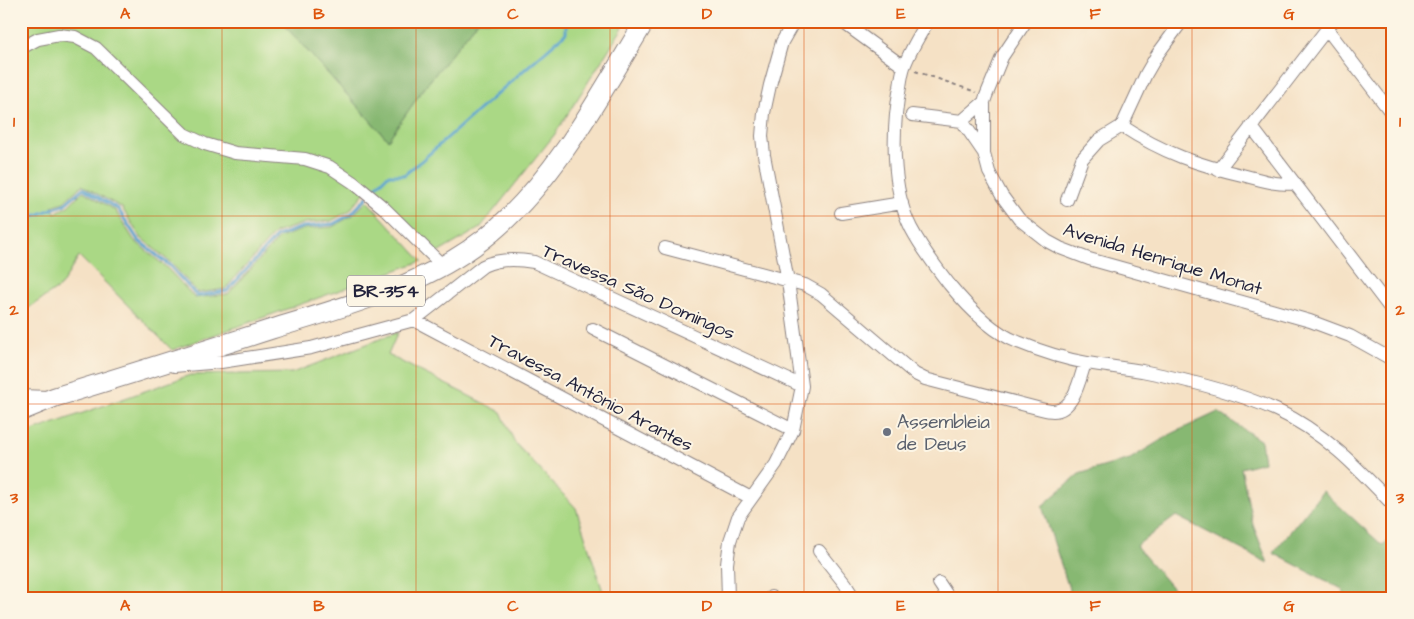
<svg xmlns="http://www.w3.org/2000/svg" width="1414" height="619" viewBox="0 0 1414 619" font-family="'Architects Daughter',sans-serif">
	<rect width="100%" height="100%" fill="#fcf5e5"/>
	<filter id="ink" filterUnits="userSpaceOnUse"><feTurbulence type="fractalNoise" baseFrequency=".02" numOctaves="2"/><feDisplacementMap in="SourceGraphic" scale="10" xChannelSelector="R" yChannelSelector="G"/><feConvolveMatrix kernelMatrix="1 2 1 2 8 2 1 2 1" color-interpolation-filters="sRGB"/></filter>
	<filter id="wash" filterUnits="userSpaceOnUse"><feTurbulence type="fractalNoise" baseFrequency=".0096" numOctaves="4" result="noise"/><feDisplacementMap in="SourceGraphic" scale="20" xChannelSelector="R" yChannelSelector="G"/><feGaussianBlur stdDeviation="1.12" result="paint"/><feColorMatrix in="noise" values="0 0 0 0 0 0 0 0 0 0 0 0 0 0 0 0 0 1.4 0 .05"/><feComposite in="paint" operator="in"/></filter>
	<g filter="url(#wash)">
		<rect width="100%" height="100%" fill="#f5e1c5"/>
		<path fill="#aad885" stroke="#667d60" d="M21,21H290L285,26L388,140L424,88L478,21H627L555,134L480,228L434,255L369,187L349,211L331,221L305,223L275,233L225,289L198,293L171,263L140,237L122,208L82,185L64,202L52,206L55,213L68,206L83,191L115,210L134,240L167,268L195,298L228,294L279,238L304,229L332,227L353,215L367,201L422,261L172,350L79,256L61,286L21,313Z
			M398,332L388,355L501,412L515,443L576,508L605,598H21V435L190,375L292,373Z"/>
		<path fill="#87b872" stroke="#546d56" d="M290,21H478L424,88L388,140L285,26Z
			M1218,412L1261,441L1264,462L1241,468L1253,525L1268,563L1176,516L1136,546L1181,598H1072L1042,506L1079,474L1130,459L1171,434Z
			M1323,491L1382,545L1393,538V598H1346L1342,589L1273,553Z"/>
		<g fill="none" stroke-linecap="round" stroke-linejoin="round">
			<path stroke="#59a3d0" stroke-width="3" d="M371,192L388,175H404L420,162L566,33V21
				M21,221L65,204L83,188L118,209L138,240L170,266L197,296L227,291L277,236L303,227L333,224L351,214L367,197"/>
		</g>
	</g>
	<g filter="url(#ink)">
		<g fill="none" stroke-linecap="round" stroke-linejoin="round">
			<g stroke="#8c8280" stroke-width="14">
				<path id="minor" d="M841,21L904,67
					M928,21C920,34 909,53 904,67C902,73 901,80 900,87C892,129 891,188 911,228C921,247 935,266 949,284C967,306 991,332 1018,342C1040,351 1064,359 1087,363C1105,366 1124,368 1142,371C1188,380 1233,391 1276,410C1323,431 1358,468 1393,505
					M1026,21L1002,57L986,96L984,102V153L989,172L1002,196L1019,219L1047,241L1060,248L1089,259L1310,321L1350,336L1393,360
					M1327,29L1393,115
					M21,48L38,39L59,35L75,37L96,48L184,134L205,144L235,153L305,159L330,167L354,183L384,208L443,266
					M912,115L962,121L984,153
					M962,121L984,102
					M1122,126C1163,153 1198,165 1246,176C1262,180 1278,186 1295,183
					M1122,126L1146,74L1157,55L1182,21
					M1251,126L1393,312
					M1218,170L1333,21
					M1067,200L1082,159L1099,140L1122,126
					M841,213L902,203
					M665,248L805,285L821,294L915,374L925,379L1041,409C1045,410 1049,411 1053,411C1074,411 1080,378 1085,363
					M414,320L751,498
					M593,329L793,430
					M174,366L221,362L311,348L414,320L483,266C499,258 517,259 534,262L802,386
					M21,396L48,397
					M819,551L845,584L854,598
					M939,583L949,598
					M771,597V598
					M728,598L727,564L730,541L738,517L776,464L793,430L802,386L788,281L764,155L762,136L764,113L770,85L782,42L794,21"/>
			</g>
			<g stroke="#8c8280" stroke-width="21">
				<path id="highway" d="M21,411L55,397C128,375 200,352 272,329C350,305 436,283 498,227C560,172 602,91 645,21"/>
			</g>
			<path stroke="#8c8280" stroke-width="2" stroke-dasharray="4 4" stroke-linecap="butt" d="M915,71L976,92"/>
			<use href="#minor" stroke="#fff" stroke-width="12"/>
			<use href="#highway" stroke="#fff" stroke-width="19"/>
		</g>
	</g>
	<path fill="none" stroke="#de560e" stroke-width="1" stroke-opacity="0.55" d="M222,21V598M416,21V598M610,21V598M804,21V598M998,21V598M1192,21V598M21,216H1393M21,404H1393"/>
	<circle fill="#6b7280" stroke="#fcf5e5" stroke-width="2" cx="887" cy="432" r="5"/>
	<g text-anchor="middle" stroke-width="4" stroke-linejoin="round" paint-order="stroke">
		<rect fill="#fcf5e5" stroke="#63616e" stroke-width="1" x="347" y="275.5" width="78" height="31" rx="4"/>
		<g font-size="18" font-weight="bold" fill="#22223b">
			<text x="386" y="297">BR-354</text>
		</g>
		<g font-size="19" fill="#22223b" stroke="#fcf5e5">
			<text transform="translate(1163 258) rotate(17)" y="7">Avenida Henrique Monat</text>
			<text transform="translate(639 291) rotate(24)" y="7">Travessa São Domingos</text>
			<text transform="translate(591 392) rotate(28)" y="7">Travessa Antônio Arantes</text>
		</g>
		<g font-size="19" fill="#5b616d" stroke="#fcf5e5" text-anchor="start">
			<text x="897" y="428">Assembleia<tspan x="897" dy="22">de Deus</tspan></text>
		</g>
	</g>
	<rect width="1414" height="619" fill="none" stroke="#fcf5e5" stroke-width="55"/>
	<rect x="28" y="28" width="1358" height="564" fill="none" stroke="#de560e" stroke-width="2"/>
	<g font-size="16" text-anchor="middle" font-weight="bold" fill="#de560e">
		<text x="125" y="19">A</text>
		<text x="319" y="19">B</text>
		<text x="513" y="19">C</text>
		<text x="707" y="19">D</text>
		<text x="901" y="19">E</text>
		<text x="1095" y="19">F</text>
		<text x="1289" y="19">G</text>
		<text x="14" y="127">1</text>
		<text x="1400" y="127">1</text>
		<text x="14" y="315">2</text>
		<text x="1400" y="315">2</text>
		<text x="14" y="503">3</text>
		<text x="1400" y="503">3</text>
		<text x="125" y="611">A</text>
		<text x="319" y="611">B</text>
		<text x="513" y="611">C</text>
		<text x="707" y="611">D</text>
		<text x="901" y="611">E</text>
		<text x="1095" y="611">F</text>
		<text x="1289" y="611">G</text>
	</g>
</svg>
